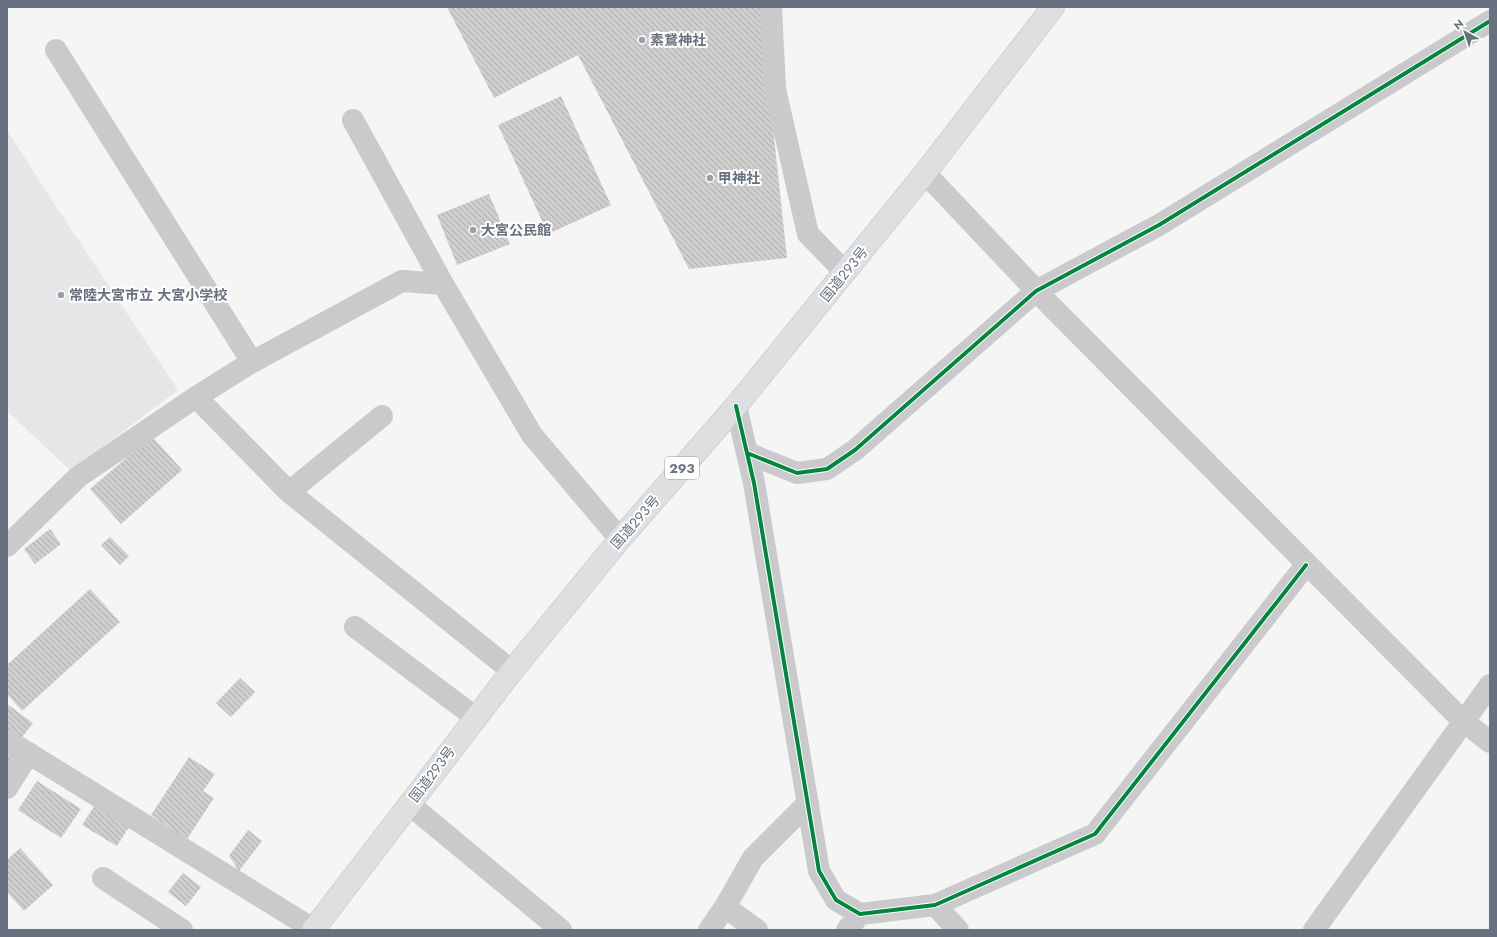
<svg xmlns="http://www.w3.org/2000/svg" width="1497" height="937" viewBox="0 0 1497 937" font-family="Jost,'Noto Sans JP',sans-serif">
	<defs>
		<pattern id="building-back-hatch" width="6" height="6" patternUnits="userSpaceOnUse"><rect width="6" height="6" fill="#cececf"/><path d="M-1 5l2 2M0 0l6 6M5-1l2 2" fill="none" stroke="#abacad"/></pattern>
	</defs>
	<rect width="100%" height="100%" fill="#f5f5f4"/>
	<path fill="#e5e6e7" d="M7,130L51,199L178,390L71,471L7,411Z"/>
	<path fill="url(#building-back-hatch)" d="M447,7H760L787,258L689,269L578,55L494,98Z
		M561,96L611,205L548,234L498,125Z
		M489,194L510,244L457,265L437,215Z
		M152,436L182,470L121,524L90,489Z
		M50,529L61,544L35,564L24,549Z
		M110,537L129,556L120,565L101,545Z
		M90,589L120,622L22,711L7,694V665Z
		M240,678L255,692L231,717L216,703Z
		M7,704L33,723L20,740L7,730Z
		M7,752L14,756L7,769Z
		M189,757L215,774L203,791L214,798L187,839L151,815Z
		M37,781L81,809L61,838L18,810Z
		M95,805L129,827L117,846L82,825Z
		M248,830L262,841L239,871L229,856Z
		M20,848L53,885L24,911L7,892V860Z
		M183,873L201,887L186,906L168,892Z"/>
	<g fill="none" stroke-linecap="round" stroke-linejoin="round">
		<g stroke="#d1d1d2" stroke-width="24">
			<path id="highway" d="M313,930L512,671L620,539L736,406L925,173L1053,7"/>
		</g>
		<path stroke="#cacacc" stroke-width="22" d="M771,7L775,89L808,234L845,272
			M56,50L252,362
			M353,120L443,284L532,435L620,539
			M925,173L1049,304L1463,721L1490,742
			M196,397L289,492L512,671
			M736,406L754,483L819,871L836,900L860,914L935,905L1095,834L1306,565
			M747,453L797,473L827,469L855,450L1036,291L1159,225L1490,21
			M289,492L382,416
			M7,546L78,477L196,397L252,362L402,281L443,284
			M355,627L475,717
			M7,740L313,929
			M7,788L29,753
			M409,804L561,930
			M103,878L182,930
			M935,905L958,930
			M725,907L757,930
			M709,930L725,907L753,858L808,803
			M847,930L860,914
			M1314,930L1490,685"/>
		<use href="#highway" stroke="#dedfe0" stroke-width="22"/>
		<g stroke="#fff" stroke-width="6">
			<path id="cycleway" d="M736,406L754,483L819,871L836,900L860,914L935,905L1095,834L1306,565
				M747,453L797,473L827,469L855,450L1036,291L1159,225L1490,21"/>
		</g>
		<use href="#cycleway" stroke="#00873e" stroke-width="4"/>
	</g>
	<g fill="#9a9fa9" stroke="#fff" stroke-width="1.5">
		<circle cx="642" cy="40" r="4"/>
		<circle cx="710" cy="178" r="4"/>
		<circle cx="473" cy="230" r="4"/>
		<circle cx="61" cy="295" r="4"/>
	</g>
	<g text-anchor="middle" stroke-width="4" stroke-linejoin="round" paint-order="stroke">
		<rect fill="#fff" stroke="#969ca7" stroke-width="1" x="665" y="457" width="34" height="22" rx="3"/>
		<g font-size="13" font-weight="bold" fill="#697181">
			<text x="682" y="473">293</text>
		</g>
		<g font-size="14" font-weight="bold" fill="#697181" stroke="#fff" text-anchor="start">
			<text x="650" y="45">素鵞神社</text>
			<text x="718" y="183">甲神社</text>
			<text x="481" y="235">大宮公民館</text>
			<text x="69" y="300">常陸大宮市立 大宮小学校</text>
		</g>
		<g font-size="14" fill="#697181" stroke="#fff">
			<text transform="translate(844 274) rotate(-51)" y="5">国道293号</text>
			<text transform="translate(635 522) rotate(-49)" y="5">国道293号</text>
			<text transform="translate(432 774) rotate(-53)" y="5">国道293号</text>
		</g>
	</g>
	<rect width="1497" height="937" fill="none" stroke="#697181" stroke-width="16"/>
	<g transform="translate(1465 32) rotate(320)" stroke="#ffffff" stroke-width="3" paint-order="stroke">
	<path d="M0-3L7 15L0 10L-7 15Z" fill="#697181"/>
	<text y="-6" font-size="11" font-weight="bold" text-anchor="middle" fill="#697181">N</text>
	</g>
</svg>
